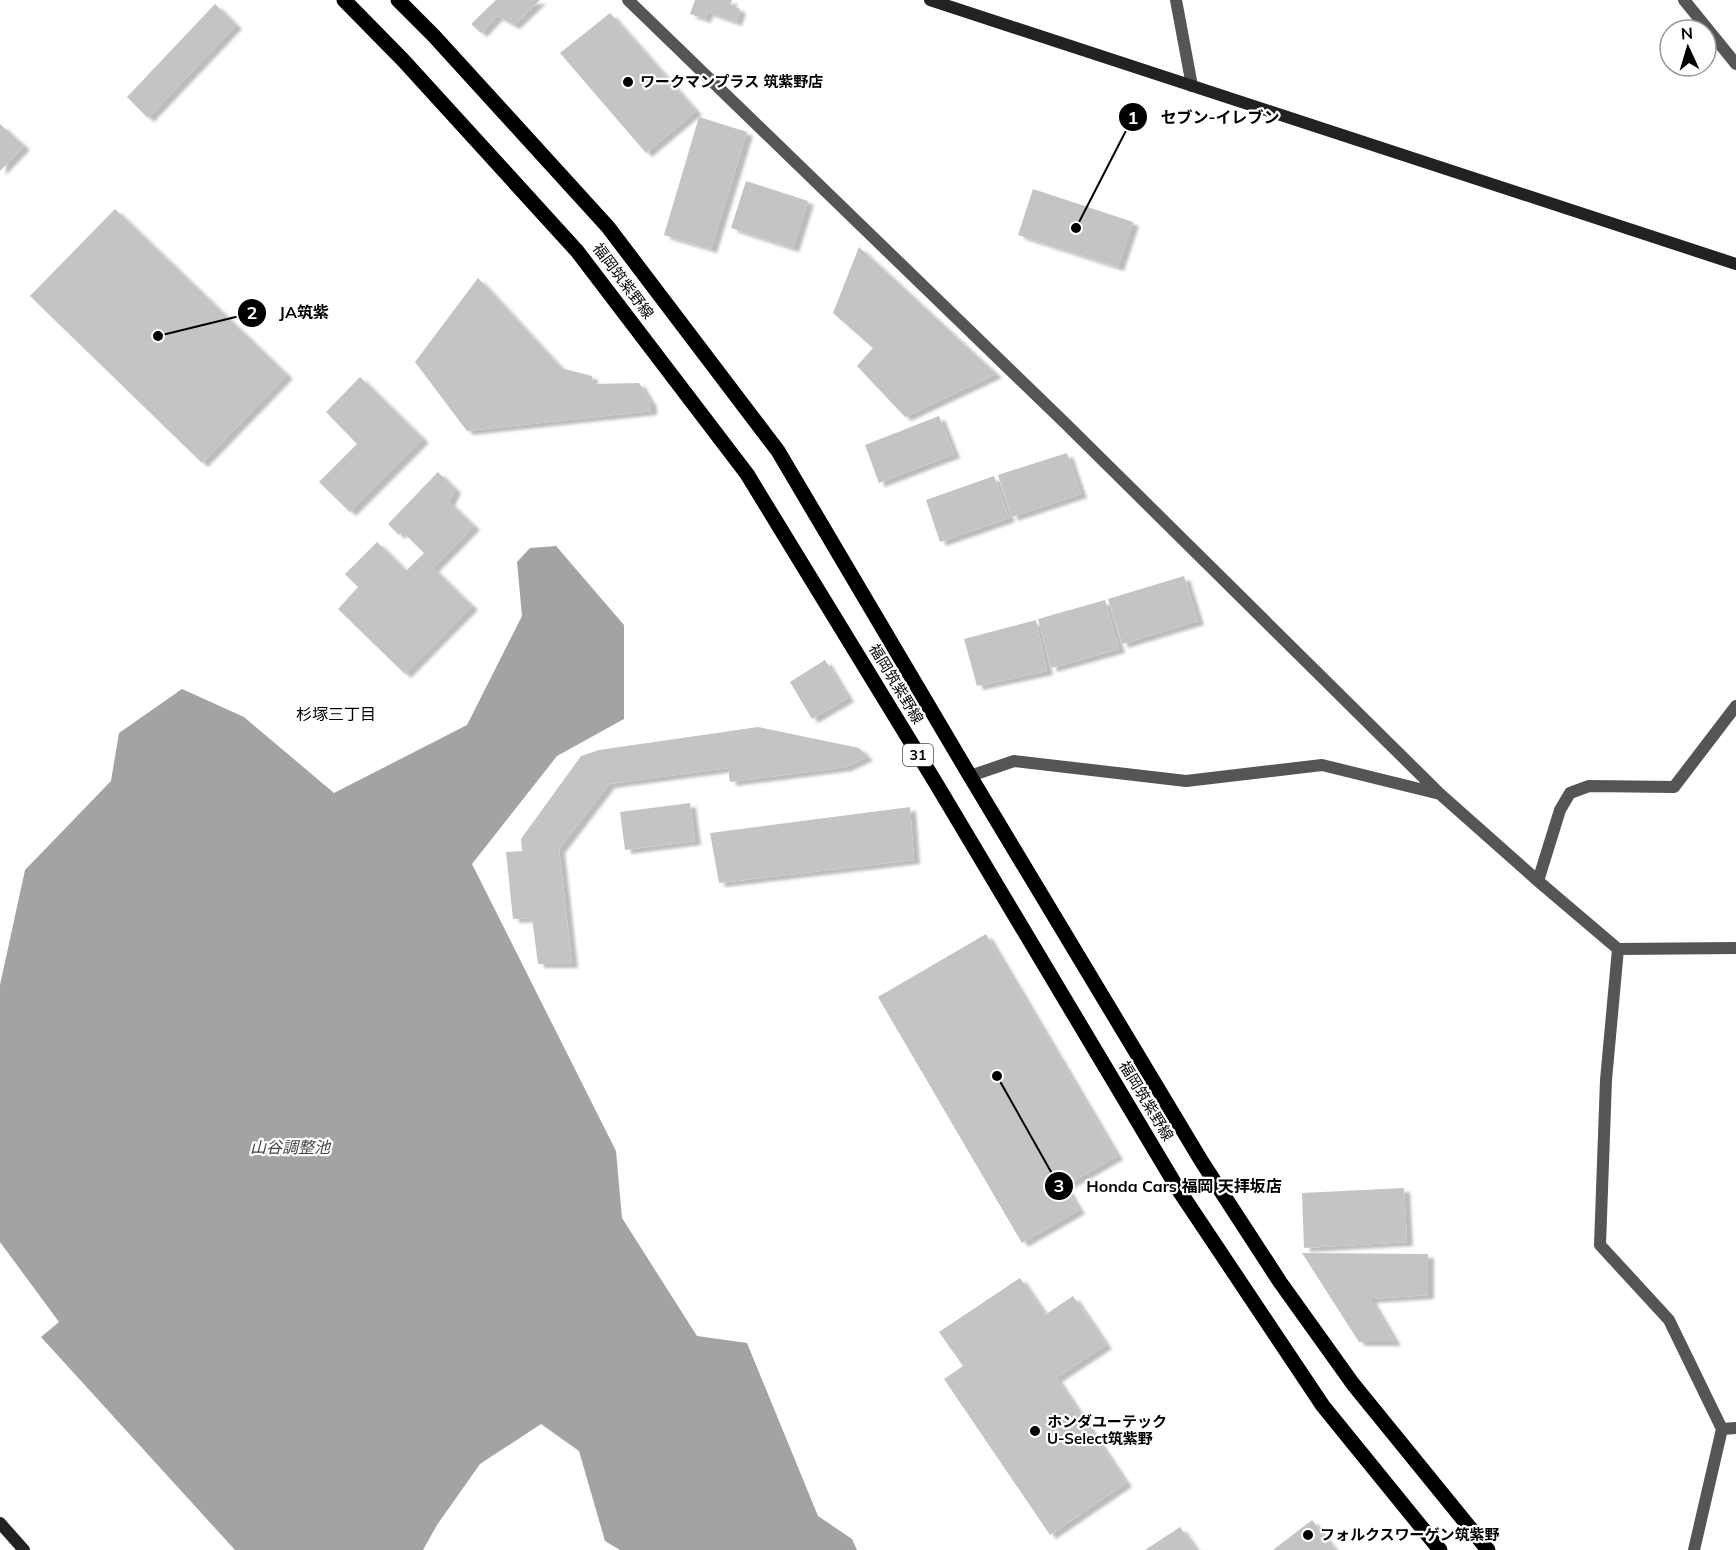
<svg xmlns="http://www.w3.org/2000/svg" width="1736" height="1550" viewBox="0 0 1736 1550" font-family="Mulish,'Noto Sans JP',sans-serif">
	<defs>
		<filter id="shadow"><feDropShadow dx="6" dy="4" stdDeviation="1.5" flood-color="#0004"/></filter>
	</defs>
	<rect width="100%" height="100%" fill="#fff"/>
	<path fill="#a3a3a3" d="M556,546L624,625V719L557,756L472,864L616,1151L622,1218L697,1336L747,1343L818,1516L852,1539L857,1550H620L605,1541L579,1451L541,1424L480,1464L437,1525L423,1550H235L41,1337L59,1322L0,1242V985L25,870L111,781L119,733L182,689L244,717L334,793L467,725L522,616L517,562L530,548Z"/>
	<path fill="#c4c4c4" filter="url(#shadow)" d="M496,0H540L514,25L497,16L481,33L471,24Z
		M695,0H732L730,5L740,9L736,22L707,12L705,19L690,14Z
		M215,4L236,25L148,118L127,97Z
		M610,13L696,111L646,153L560,53Z
		M699,117L747,132L711,249L664,235Z
		M0,124L24,146L0,171Z
		M746,181L808,201L793,248L731,228Z
		M1033,189L1133,222L1118,267L1018,235Z
		M115,209L287,375L202,463L30,296Z
		M859,247L996,374L905,417L857,366L873,348L833,313Z
		M478,278L561,368L592,376L593,384L639,383L651,403V411L467,431L415,362Z
		M360,377L423,439L350,512L319,482L357,444L326,412Z
		M939,416L954,454L879,483L865,445Z
		M1067,453L1081,494L1012,517L998,475Z
		M438,472L455,489L449,502L474,526L433,568L472,606L405,674L338,609L358,587L345,574L377,542L406,571L424,553L402,531L399,535L388,524Z
		M994,476L1009,518L940,542L926,500Z
		M1184,576L1198,621L1122,644L1108,599Z
		M1105,600L1119,649L1051,668L1038,619Z
		M1036,620L1047,671L977,686L964,639Z
		M825,660L848,698L812,719L790,682Z
		M758,727L859,748L867,757L846,767L730,782L728,768L609,784L559,849L572,964H538L532,918L513,919L506,852L522,851L521,839L581,756L599,750Z
		M690,803L695,841L625,850L620,812Z
		M910,807L914,860L719,883L710,833Z
		M986,934L1117,1156L1065,1186L1079,1210L1022,1243L878,997Z
		M1404,1188L1407,1242L1304,1248L1302,1193Z
		M1302,1253L1428,1254V1295L1370,1299L1395,1342H1359Z
		M1020,1278L1045,1315L1073,1296L1106,1345L1056,1378L1126,1483L1050,1535L944,1379L963,1366L939,1332Z
		M1312,1520L1335,1550H1273Z
		M1180,1527L1196,1550H1145Z"/>
	<g fill="none" stroke-linecap="round" stroke-linejoin="round">
		<path stroke="#555" stroke-width="12" d="M628,0L1066,424L1440,794L1538,881L1618,949L1736,948
			M1176,0L1192,86
			M1684,0L1736,64
			M970,776L1014,761L1186,781L1322,765L1440,794
			M1538,881L1560,810L1570,793L1589,786L1674,787L1736,706
			M1618,949L1606,1080L1600,1245L1669,1320L1722,1429L1694,1550
			M1722,1429L1736,1428"/>
		<path stroke="#222" stroke-width="12" d="M930,0L1736,264
			M0,1523L24,1550"/>
		<path stroke="#000" stroke-width="15" d="M344,0L403,60L577,251L747,474L937,785L1178,1189L1323,1406L1440,1550
			M398,0L434,36L608,227L778,451L970,776L1202,1162L1280,1282L1353,1384L1488,1550"/>
	</g>
	<g fill="#000" stroke="#fff" stroke-width="2">
		<circle cx="628" cy="82" r="6"/>
		<circle cx="1035" cy="1431" r="6"/>
		<circle cx="1308" cy="1535" r="6"/>
	</g>
	<g text-anchor="middle" stroke-width="4.5" stroke-linejoin="round" paint-order="stroke">
		<rect fill="#fff" stroke="#4c4c4c" stroke-width="1.5" x="903" y="744" width="30" height="22" rx="4.5"/>
		<g font-size="14" font-weight="bold" fill="#000">
			<text x="918" y="760">31</text>
		</g>
		<g font-size="15" font-weight="bold" fill="#000" stroke="#fff" text-anchor="start">
			<text x="640" y="87">ワークマンプラス 筑紫野店</text>
			<text x="1047" y="1427">ホンダユーテック<tspan x="1047" dy="17">U-Select筑紫野</tspan></text>
			<text x="1320" y="1540">フォルクスワーゲン筑紫野</text>
		</g>
		<g font-size="15" fill="#000" stroke="#fff">
			<text transform="translate(623 281) rotate(53)" y="5">福岡筑紫野線</text>
			<text transform="translate(896 684) rotate(59)" y="5">福岡筑紫野線</text>
			<text transform="translate(1146 1101) rotate(59)" y="5">福岡筑紫野線</text>
		</g>
		<g font-size="16" fill="#000" stroke="#fff">
			<text x="336" y="720">杉塚三丁目</text>
		</g>
		<g font-size="16" font-style="italic" fill="#444" stroke="#fff">
			<text x="290" y="1153">山谷調整池</text>
		</g>
	</g>
	<path fill="none" stroke="#000" stroke-width="2" d="M1076 228L1133 117M158 336L252 313M997 1076L1059 1186"/>
	<g fill="#000" stroke="#fff" stroke-width="2">
		<circle cx="1076" cy="228" r="6"/>
		<circle cx="158" cy="336" r="6"/>
		<circle cx="997" cy="1076" r="6"/>
		<circle cx="1133" cy="117" r="15"/>
		<circle cx="252" cy="313" r="15"/>
		<circle cx="1059" cy="1186" r="15"/>
	</g>
	<g font-size="18" text-anchor="middle" font-weight="bold" fill="#fff">
		<text x="1133" y="124">1</text>
		<text x="252" y="319">2</text>
		<text x="1059" y="1192">3</text>
	</g>
	<g font-size="16" text-anchor="middle" font-weight="bold" fill="#000" stroke="#fff" stroke-width="4.5" stroke-linejoin="round" paint-order="stroke">
		<text x="1220" y="123">セブン-イレブン</text>
		<text x="304" y="318">JA筑紫</text>
		<text x="1184" y="1192">Honda Cars 福岡 天拝坂店</text>
	</g>
	<g transform="translate(1688 48) rotate(356)"><circle r="28" fill="#ffffff" stroke="#999999" stroke-width="1.5"/>
	<path d="M0-4.5L10 22L0 15L-10 22Z" fill="#000000"/>
	<text y="-9" font-size="16" font-weight="bold" text-anchor="middle" fill="#000000">N</text>
	</g>
</svg>
